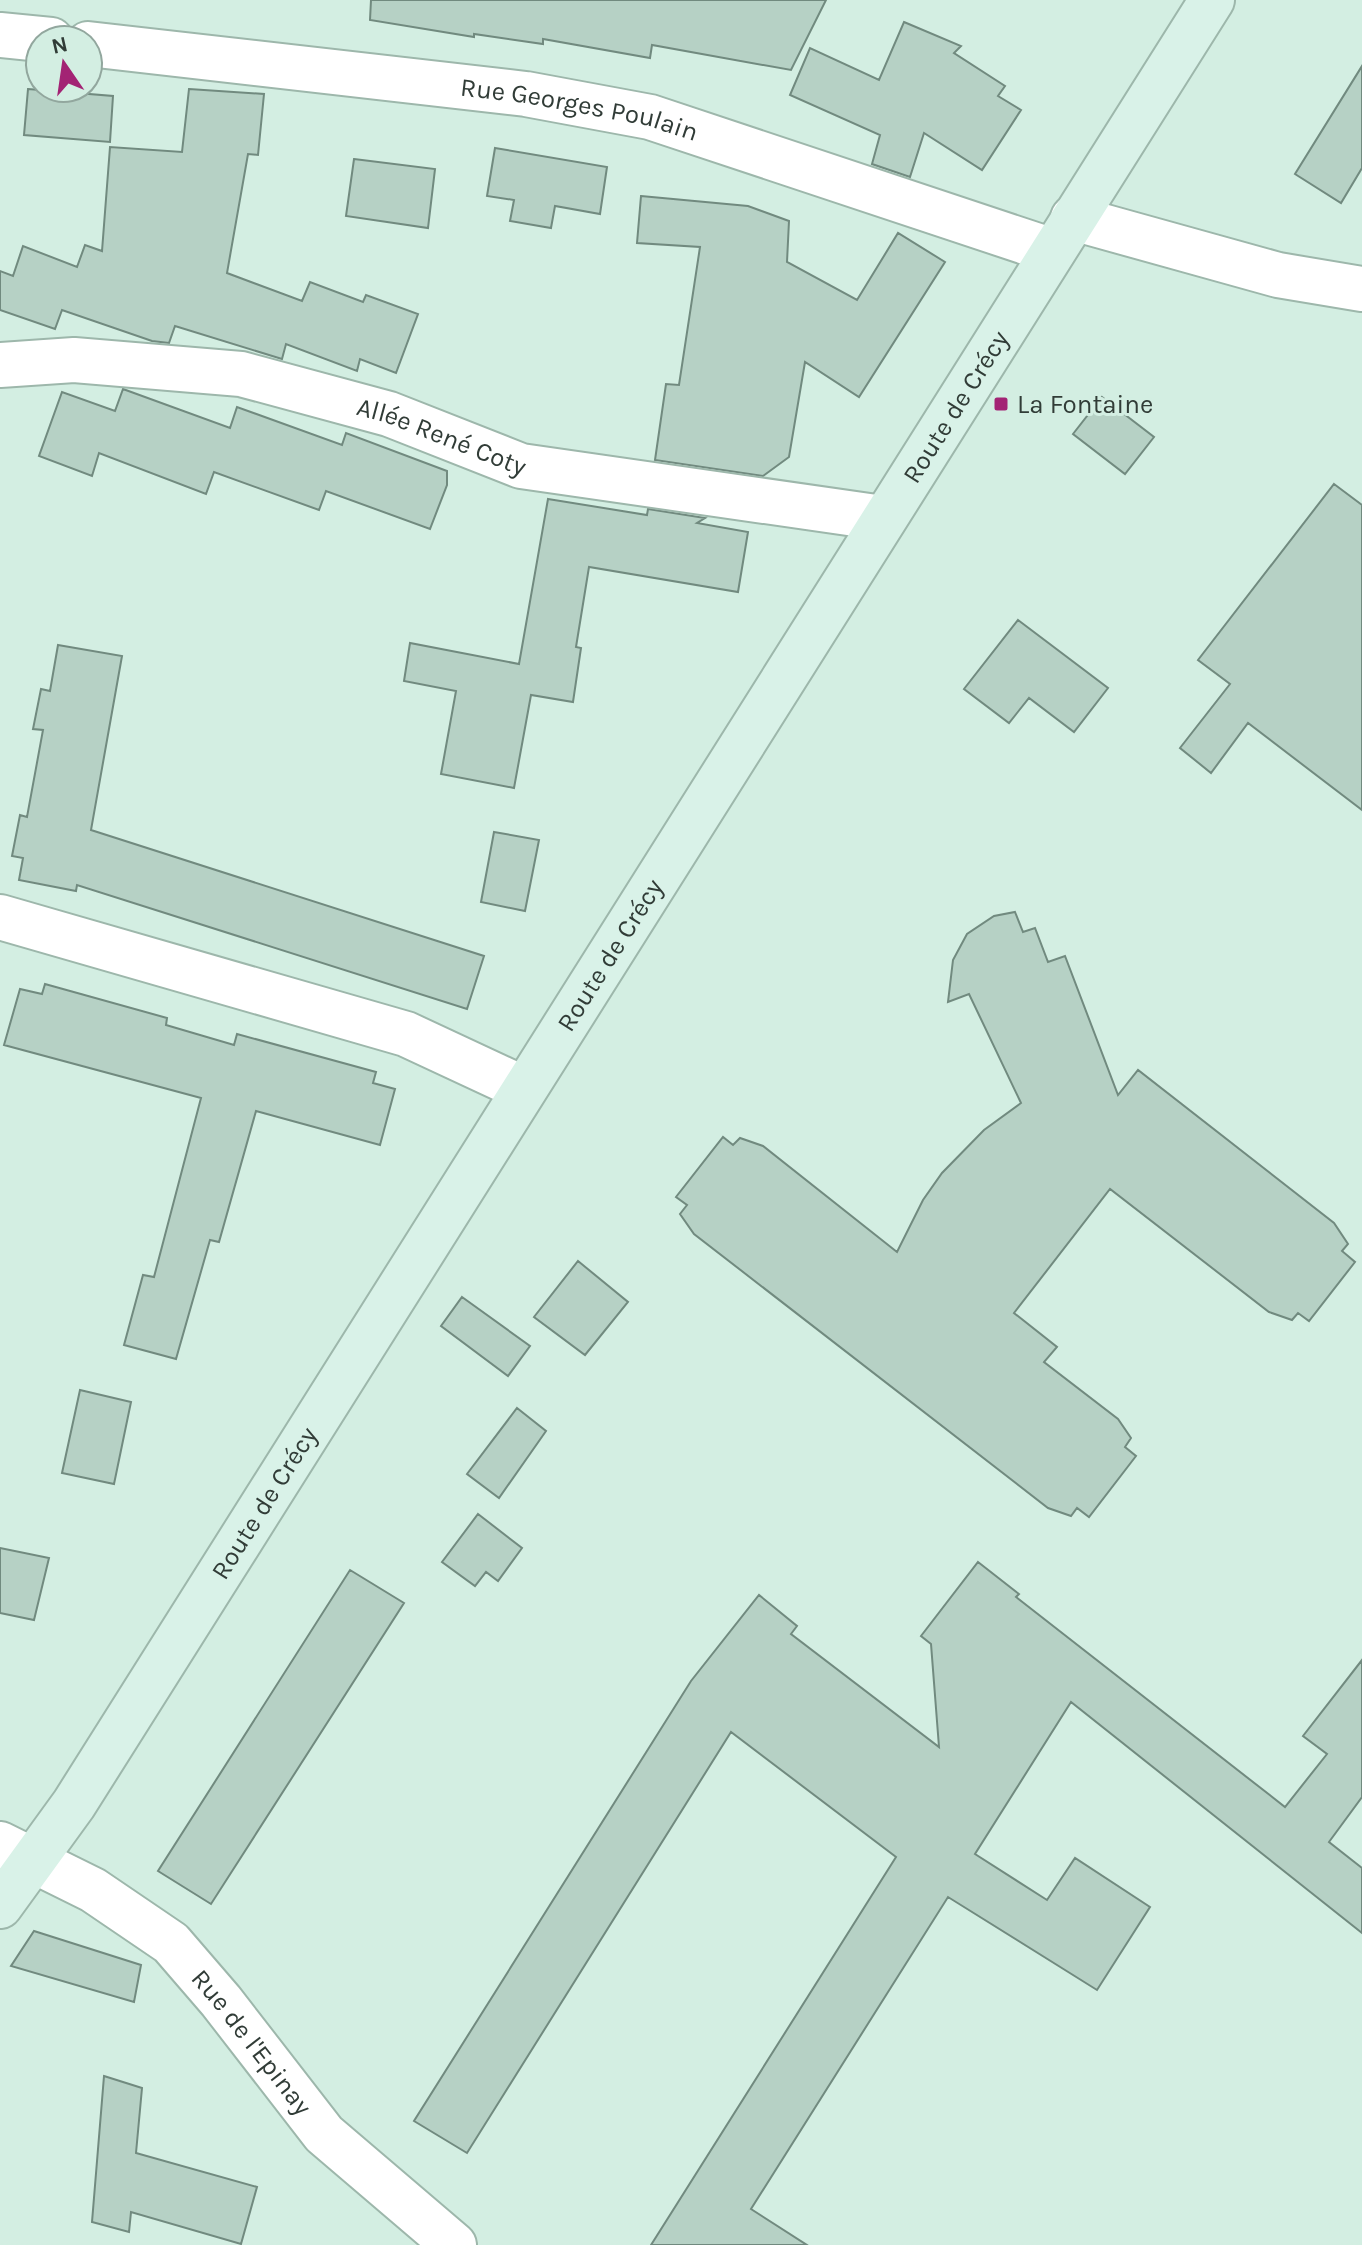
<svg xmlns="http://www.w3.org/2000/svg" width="1362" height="2245" viewBox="0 0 1362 2245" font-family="Karla,sans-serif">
	<rect width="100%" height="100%" fill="#d3eee2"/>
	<path fill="#b6d1c5" stroke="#718a7f" stroke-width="2" d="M371,0H826L791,70L652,45L650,58L543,39V44L474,34V37L370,20Z
		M904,22L961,46L954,53L1005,86L998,96L1021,110L982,170L924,133L910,177L872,164L880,135L790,95L810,48L879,80Z
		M1362,66V168L1341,203L1295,174Z
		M28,89L113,96L110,142L24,135Z
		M189,89L264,94L258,155L248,154L227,273L302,301L310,282L363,302L366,295L418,314L396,373L360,359L357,371L286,344L282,359L175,326L169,343L152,341L62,310L55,329L0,310V271L13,276L23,246L77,267L85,245L102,251L110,147L182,152Z
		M495,148L607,167L600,214L555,206L551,228L510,221L514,200L487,196Z
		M354,159L435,169L428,228L346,216Z
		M641,196L748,206L789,221L787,262L857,300L898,233L945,262L859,397L805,362L789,457L763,476L655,460L666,384L679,385L700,247L637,243Z
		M123,389L230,428L237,407L342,445L346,433L447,471V485L430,529L326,491L319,510L214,472L206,494L99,453L92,476L39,456L62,392L115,411Z
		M1102,397L1154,437L1125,474L1073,434Z
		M1334,484L1362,505V810L1248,723L1211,773L1180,748L1230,684L1198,660Z
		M548,499L647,515L648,509L705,518L697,523L748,532L738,592L589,567L576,647L581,648L573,702L531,695L514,788L441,774L456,691L404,681L410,643L519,664Z
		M1018,620L1108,688L1074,732L1029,698L1009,723L964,689Z
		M58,645L122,656L91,830L484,956L467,1009L77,885L76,891L19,880L23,858L12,856L20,815L27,817L43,730L33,729L41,689L50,691Z
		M494,832L539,840L525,911L481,902Z
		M1015,912L1023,932L1035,928L1048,962L1065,956L1118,1095L1138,1070L1334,1223L1348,1244L1342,1251L1355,1262L1309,1321L1298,1313L1292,1320L1269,1312L1110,1189L1014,1313L1057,1347L1044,1362L1118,1419L1131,1438L1125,1447L1136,1456L1089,1517L1077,1508L1071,1516L1048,1508L694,1234L680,1214L687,1205L676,1197L723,1137L733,1145L740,1138L763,1146L897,1252L923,1200L942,1173L984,1130L1021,1103L969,994L948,1002L953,960L967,934L994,916Z
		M45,984L167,1018L166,1025L234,1045L237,1034L376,1072L373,1083L395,1089L380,1145L256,1111L219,1242L210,1240L176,1359L124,1345L143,1275L154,1277L201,1098L4,1045L20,989L42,994Z
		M578,1261L628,1302L585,1355L534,1317Z
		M462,1297L530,1346L508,1376L441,1326Z
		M80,1390L131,1402L114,1484L62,1473Z
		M517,1408L546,1431L499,1498L467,1474Z
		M478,1514L522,1548L498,1581L486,1572L475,1586L442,1562Z
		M0,1548L49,1558L34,1620L0,1613Z
		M978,1562L1019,1594L1016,1597L1285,1807L1327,1754L1303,1736L1362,1660V1797L1329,1842L1362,1868V1933L1071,1702L975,1854L1047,1900L1075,1858L1150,1907L1097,1990L948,1897L751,2209L807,2245H651L896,1857L731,1732L467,2153L414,2121L691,1681L759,1595L797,1626L791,1634L939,1747L931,1644L921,1636Z
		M350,1570L404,1603L211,1904L158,1871Z
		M34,1931L141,1965L134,2002L11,1966Z
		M104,2076L142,2088L136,2153L257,2187L241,2244L131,2212L129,2232L92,2222Z"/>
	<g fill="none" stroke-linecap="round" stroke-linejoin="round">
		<g stroke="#9db7ab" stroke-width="48">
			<g id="street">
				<path d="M0,35L51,40"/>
				<path id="s1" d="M88,44L526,94L650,117L1053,251"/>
				<path d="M1073,218L1278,275L1362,289"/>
				<path id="s2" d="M0,365L74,360L241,374L389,414L521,466L883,518"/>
				<path d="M0,917L406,1034L524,1089"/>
				<path id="s3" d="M0,1844L93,1890L171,1943L221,2001L324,2134L454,2245"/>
			</g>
		</g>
		<g stroke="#9db7ab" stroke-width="48">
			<g id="secondary">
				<path id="s4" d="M0,1906L74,1804L1212,0"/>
			</g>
		</g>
		<use href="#street" stroke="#fff" stroke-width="44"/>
		<use href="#secondary" stroke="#d9f2e8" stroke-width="44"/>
	</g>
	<rect fill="#a32374" stroke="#d3eee2" stroke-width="3" x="993" y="396" width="16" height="16" rx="4"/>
	<g text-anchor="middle" stroke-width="6" stroke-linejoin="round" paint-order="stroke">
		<g font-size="26" fill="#313c37" stroke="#d3eee2">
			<text dy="9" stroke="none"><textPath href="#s1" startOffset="496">Rue Georges Poulain</textPath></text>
			<text dy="9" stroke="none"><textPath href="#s4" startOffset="1778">Route de Crécy</textPath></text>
			<text dy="9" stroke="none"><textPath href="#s2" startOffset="452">Allée René Coty</textPath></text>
			<text dy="9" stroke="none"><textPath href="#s4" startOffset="1130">Route de Crécy</textPath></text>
			<text dy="9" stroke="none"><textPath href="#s4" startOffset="482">Route de Crécy</textPath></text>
			<text dy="9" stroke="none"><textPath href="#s3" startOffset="326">Rue de l'Epinay</textPath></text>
		</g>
		<g font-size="26" fill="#313c37" stroke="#d3eee2" text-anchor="start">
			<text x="1017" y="413">La Fontaine</text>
		</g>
	</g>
	<g transform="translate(64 64) rotate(347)"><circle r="38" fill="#d3eee2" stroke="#92a79e" stroke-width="2"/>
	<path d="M0-6L14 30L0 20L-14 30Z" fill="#a32374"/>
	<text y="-12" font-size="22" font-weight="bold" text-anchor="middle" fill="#313c37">N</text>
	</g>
</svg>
